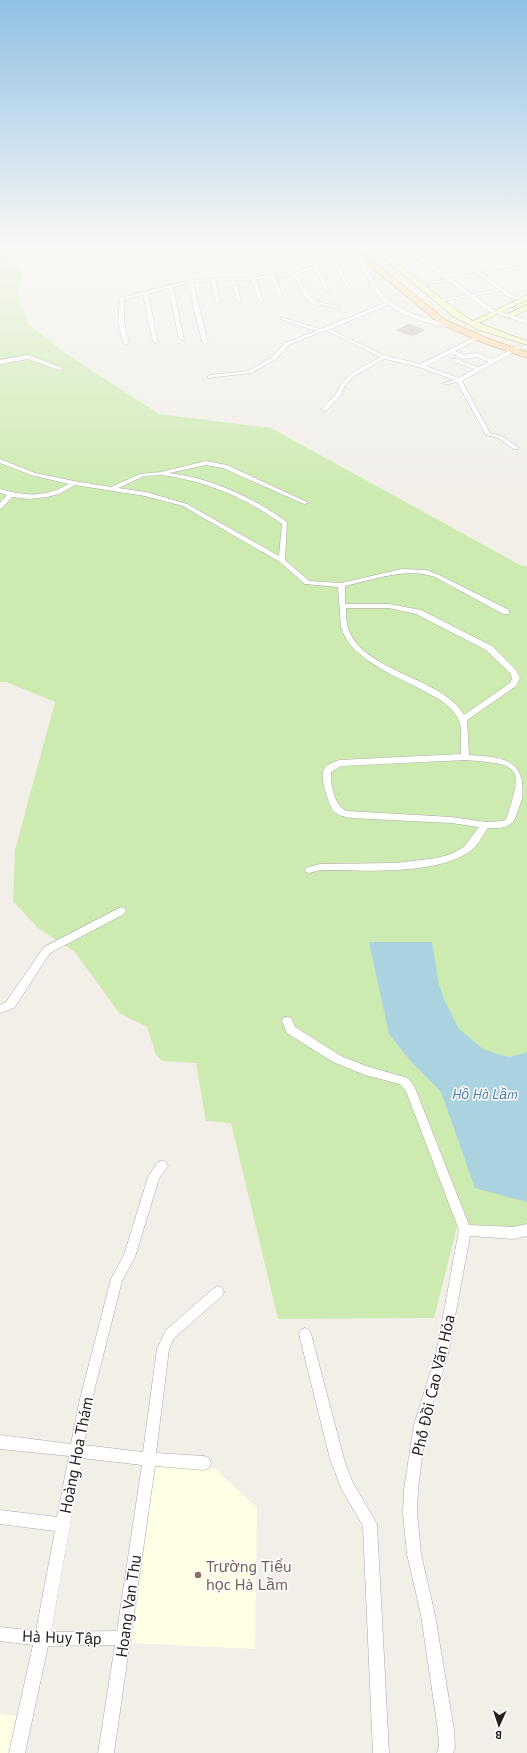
<svg xmlns="http://www.w3.org/2000/svg" width="527" height="1753" viewBox="0 0 527 1753" font-family="'PT Sans',sans-serif">
	<rect width="100%" height="100%" fill="#f2efe9"/>
	<path fill="#ffffe5" d="M452,247H505L461,254Z
		M513,247L527,248V264L485,271L463,255Z
		M155,1464L214,1468L257,1508L255,1649L132,1643Z
		M0,1714L16,1716L9,1753H0Z"/>
	<path fill="#cdebb0" d="M0,247H5L7,258L24,275L16,292L29,325L65,353L159,414L271,428L522,566H527V1225L522,1230L458,1223L434,1318L278,1319L231,1123L206,1121L196,1063L162,1061L156,1055L147,1027L119,1013L75,952L38,928L13,901L15,850L55,702L6,682H0Z"/>
	<path fill="#aad3df" d="M369,942H432L439,984L444,999L459,1029L483,1049L497,1054L509,1057L527,1052V1202L475,1188L441,1092L408,1058L389,1034Z"/>
	<path fill="#c7bfb8" stroke="#c4b6ab" d="M409,324L424,330L412,336L397,330Z"/>
	<g fill="none" stroke-linecap="round" stroke-linejoin="round">
		<g stroke="#a9a9a9" stroke-width="1">
			<path id="street" d="M16,247H25L0,253V251Z
				M157,247H165L156,250L154,249Z
				M218,247L232,249L235,247H266L244,248L232,251Z
				M392,247H403L377,252L375,251Z
				M406,247H411L427,260L452,255L442,247H447L481,273L527,265V267L484,275L512,295L523,299V301L508,297L501,291L475,296L492,309L527,320V324L488,311L470,297L436,302V301L438,300L467,295L449,281L416,286V284H418L446,279L425,263L394,267L396,265L422,260ZM455,258L477,273L451,278L430,262ZM480,276L498,289L472,294L454,280Z
				M355,250L357,252L335,254L333,256L352,291L348,290L330,258L318,266L330,292L326,291L314,268L297,275L309,295L317,302L340,306V308L313,304L305,297L293,276L275,277L283,296L281,297L279,296L270,278L256,279L263,301L261,302L259,301L251,280H236L241,301L239,302L237,301L231,280L216,281L220,303L218,304L216,303L211,281L193,282L208,342L205,344L202,342L188,283L173,287L184,340L179,339L168,288L148,294L158,343L153,342L143,295L124,300V322L129,343L126,345L123,343L118,322L120,298L190,280L253,277L294,273L313,265L332,252Z
				M359,252L361,253L365,266L381,292L388,300L410,313L454,326L451,328C430,324 406,318 388,305L330,329L383,355L420,364L477,336L480,338L479,339L455,351L464,355L477,353L493,359L517,346H521V348L462,381L490,433L502,436L518,447V449H514L498,438L486,435L457,382L444,385V383L454,380L419,367L385,359L354,376L345,386L340,396L326,411H322V409L336,394L341,384L350,374L380,357L326,330L289,345L276,359L251,373L208,378L207,377L210,375L248,371L272,357L285,343L316,331L281,319V317L320,329L385,303C376,295 359,265 357,253ZM451,353L463,359L476,357L489,362L478,367L456,359H452V361L474,369L459,378L426,366Z
				M28,355L63,368L64,369L59,370L28,359L0,364V360Z
				M0,459L35,473L74,481L111,487L140,474L161,472L206,461L227,465L309,503L304,504L223,468L206,465L169,473C212,478 252,497 287,522L285,560L309,581L341,583L402,569L426,570L439,575L509,610V614H503L435,577C406,567 373,580 345,586V604H389L421,610L492,646L516,670L520,678L516,686L467,720L469,755C499,757 527,757 522,799C519,807 517,815 513,822C506,829 497,828 488,828C482,836 477,847 469,852C432,876 363,870 320,870L309,873L306,872L305,870L306,868L320,864L396,863L437,858L451,854L464,847L479,827L451,823L351,818C346,817 340,816 336,813C329,808 321,781 323,772C325,765 333,762 340,760L461,754C460,744 463,731 459,721C455,709 443,701 433,696C405,679 351,662 341,627L338,587L305,584L280,562L183,506L145,496L75,485L59,494L47,497L29,499L12,497L2,508L0,509V503L7,495L0,493V489C26,496 44,498 69,484L31,475L0,463ZM162,475C206,481 246,498 282,524L279,556L187,504L146,492L118,488L144,476ZM346,608H389L416,614L486,650L510,673L512,678L510,683L464,715C443,678 367,672 350,633C346,625 346,616 346,608ZM465,760C519,764 525,765 506,819L504,821L486,822L451,817L347,811C335,807 330,784 331,772L341,766Z
				M121,907L124,908L126,911L124,914L50,953L14,1008L0,1013V1005L6,1002L44,947Z
				M287,1017L291,1018L295,1027L341,1056L366,1066L408,1078L415,1088L469,1225L513,1227L527,1224V1236L513,1239L470,1236L448,1354L426,1425L418,1489L417,1513L421,1554L435,1615L454,1730L455,1747L453,1753H437L439,1747L438,1730L421,1615L407,1554L403,1513L404,1489L414,1425L436,1354L459,1230L406,1091L400,1084L365,1075L333,1062L287,1033L282,1021L283,1018Z
				M162,1161L166,1162L168,1166L159,1179L135,1257L122,1281L92,1399L84,1445L143,1452L157,1349L166,1330L214,1288L218,1286L222,1288L224,1292L222,1296L174,1338L169,1349L156,1453L204,1456L209,1458L211,1463L209,1468L204,1470L155,1466L114,1753H98L115,1645L48,1646L25,1753H9L33,1645L0,1641V1627L36,1631L55,1531L0,1524V1510L57,1517L69,1456L0,1449V1435L71,1444L80,1399L111,1279L124,1255L148,1177L158,1162ZM82,1458L142,1465L117,1631L51,1632Z
				M305,1328L309,1330L311,1334L344,1459L352,1481L377,1524L389,1753H373L363,1526L342,1490L330,1459L299,1334L301,1330Z"/>
		</g>
		<g stroke="#707d05" stroke-width="1">
			<path id="secondary" d="M370,247H377L460,313L473,321L527,295V300L479,323L527,341V345L479,330L454,317Z
				M527,305V310L510,318H507L503,316Z"/>
		</g>
		<g stroke="#a06b00" stroke-width="1">
			<path id="primary" d="M347,247H356L446,320L487,338L527,352V358L481,342L440,324Z"/>
		</g>
		<use href="#street" fill="#fff" fill-rule="evenodd"/>
		<use href="#secondary" fill="#f7fabf" fill-rule="evenodd"/>
		<use href="#primary" fill="#fcd6a4" fill-rule="evenodd"/>
	</g>
	<linearGradient id="sky" x2="0" y2="1"><stop stop-color="#8fc0e4"/><stop offset="0.5" stop-color="#f9f8f5"/><stop offset="1" stop-color="#f9f8f5" stop-opacity="0"/></linearGradient>
	<rect width="527" height="493" fill="url(#sky)"/>
	<circle fill="#8d6e63" stroke="#fff" stroke-width="1.5" cx="198" cy="1575" r="4"/>
	<g text-anchor="middle" stroke-width="3" stroke-linejoin="round" paint-order="stroke">
		<g font-size="14" font-style="italic" fill="#4a7aab" stroke="#fff">
			<text x="485" y="1099">Hồ Hà Lầm</text>
		</g>
		<g font-size="16" fill="#222" stroke="#fff">
			<text transform="translate(433 1385) rotate(-77)" y="6">Phố Đồi Cao Văn Hóa</text>
			<text transform="translate(76 1455) rotate(-79)" y="6">Hoàng Hoa Thám</text>
			<text transform="translate(128 1606) rotate(-82)" y="6">Hoang Van Thu</text>
			<text transform="translate(62 1637) rotate(2)" y="6">Hà Huy Tập</text>
		</g>
		<g font-size="16" fill="#785e54" stroke="#fff" text-anchor="start">
			<text x="206" y="1572">Trường Tiểu<tspan x="206" dy="18">học Hà Lầm</tspan></text>
		</g>
	</g>
	<g transform="translate(499 1725) rotate(183)" stroke="#ffffff" stroke-width="3" paint-order="stroke">
	<path d="M0-3L7 15L0 10L-7 15Z" fill="#222222"/>
	<text y="-6" font-size="11" font-weight="bold" text-anchor="middle" fill="#222222">B</text>
	</g>
</svg>
